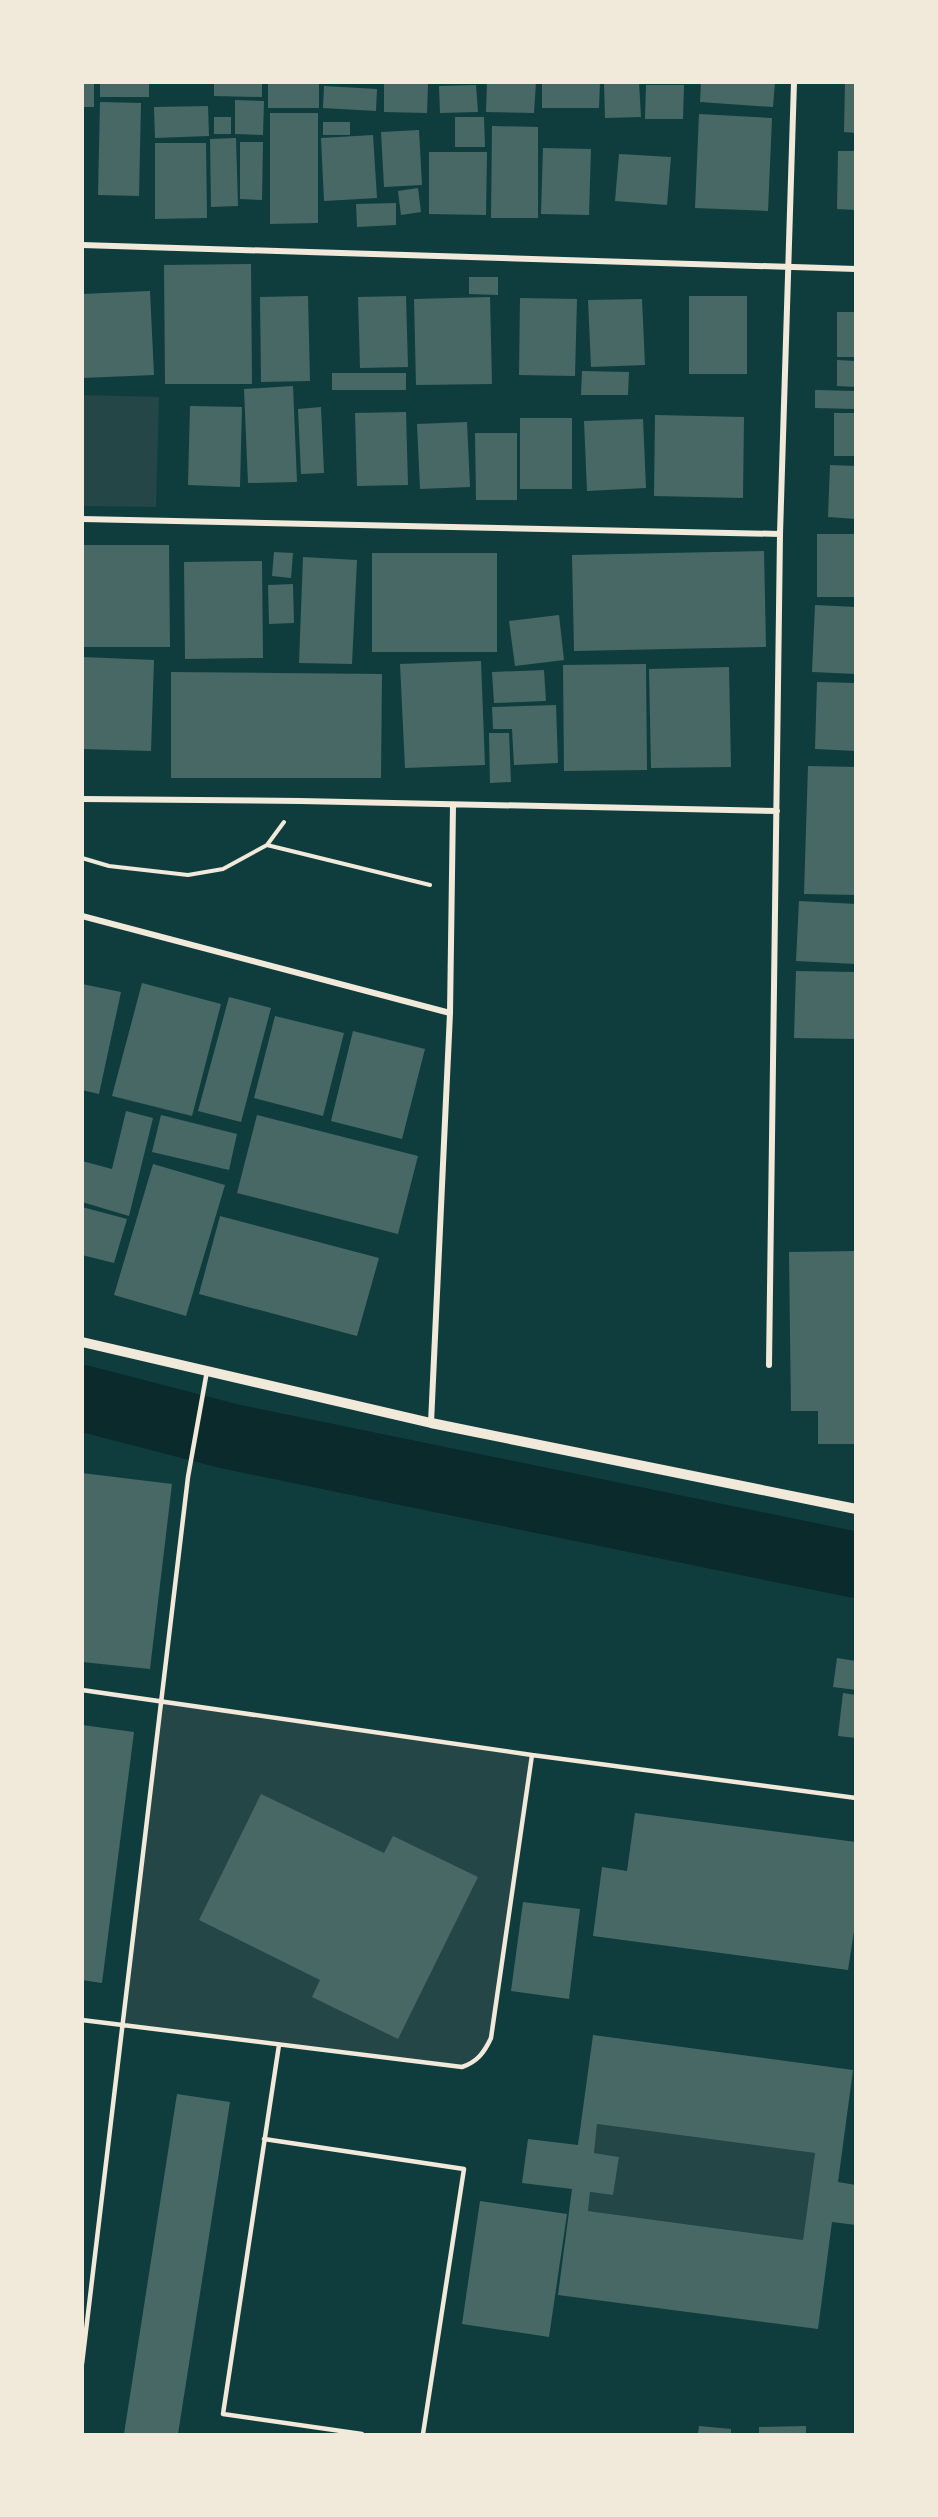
<svg xmlns="http://www.w3.org/2000/svg" width="938" height="2517" viewBox="0 0 938 2517" font-family="Montserrat,sans-serif">
	<rect width="100%" height="100%" fill="#0f3d3e"/>
	<path fill="#244646" d="M83,395L159,397L156,507L83,506Z
		M161,1701L532,1755L491,2038L478,2059L462,2067L122,2026Z
		M597,2124L815,2153L803,2240L588,2211L590,2192L613,2195L619,2157L594,2153Z"/>
	<g fill="none" stroke-linecap="round" stroke-linejoin="round">
		<path stroke="#0a2a2b" stroke-width="66" d="M82,1398L228,1436L856,1565"/>
	</g>
	<path fill="#486865" fill-rule="evenodd" d="M82,82H94V107H82Z
		M100,82H149V97H100Z
		M214,82H262V97L214,96Z
		M487,82H536L534,113L486,112Z
		M542,82H600L599,108H542Z
		M604,82H639L641,117L605,118Z
		M701,82H775L773,107L700,102Z
		M845,82H856V133L844,132Z
		M384,83L428,84L427,113L384,112Z
		M268,84H319V108H268Z
		M476,85L478,112L440,113L439,86Z
		M646,85H684L683,119H645Z
		M324,86L377,89L376,111L323,108Z
		M235,100L264,101L263,135L235,134Z
		M100,102L141,103L139,196L98,195Z
		M208,106L209,136L155,138L154,107Z
		M270,113H318V223L270,224Z
		M699,114L772,118L768,211L695,208Z
		M214,117H231V134H214Z
		M455,117H484L485,147H455Z
		M323,122H350V135H323Z
		M492,126L538,127V218H491Z
		M419,130L422,185L384,187L381,132Z
		M373,135L377,198L324,201L321,138Z
		M236,138L238,206L211,207L210,139Z
		M240,142H263L262,200L240,199Z
		M155,143H206L207,218L155,219Z
		M543,148L591,149L589,215L541,214Z
		M838,151H856V210L837,209Z
		M429,152H487L486,215L429,214Z
		M619,154L671,157L667,205L615,201Z
		M418,188L421,212L401,215L398,191Z
		M396,203V225L357,227L356,204Z
		M251,264L252,384H165L164,265Z
		M469,277H498V295L469,294Z
		M150,291L154,375L82,378V294Z
		M308,296L310,381L261,382L260,297Z
		M406,296L408,367L360,368L358,297Z
		M689,296H747V374H689Z
		M490,297L492,384L416,385L414,299Z
		M520,298L577,299L575,376L519,375Z
		M642,299L645,365L591,367L588,300Z
		M837,312H856V357H837Z
		M837,360L856,361V387L837,386Z
		M582,371L629,372L628,395H581Z
		M332,373H406V390H332Z
		M293,386L297,482L248,483L244,389Z
		M815,390L856,391V409L815,408Z
		M190,406L242,407L240,487L188,485Z
		M321,407L324,473L301,474L298,409Z
		M406,412L408,485L357,486L355,413Z
		M834,413H856V456H834Z
		M655,415L744,417L743,498L654,496Z
		M520,418H572V489H520Z
		M643,419L646,488L587,491L584,421Z
		M467,422L470,487L420,489L417,424Z
		M475,433H517V500H476Z
		M830,465L856,466V519L828,517Z
		M817,534H856V597H817Z
		M82,545H169L170,647H82Z
		M764,551L766,647L574,651L572,555Z
		M274,552L293,553L291,578L272,576Z
		M372,553H497V652H372Z
		M303,557L357,560L352,664L299,663Z
		M262,561L263,658L185,659L184,562Z
		M293,584L294,623L269,624L268,585Z
		M815,605L856,607V674L812,672Z
		M559,615L564,660L515,666L509,621Z
		M82,657L154,660L151,751L82,749Z
		M481,661L485,765L405,768L400,664Z
		M646,664L647,770L564,771L563,665Z
		M729,667L731,767L651,768L649,669Z
		M544,670L546,701L494,703L492,672Z
		M171,672L382,674L381,778H171Z
		M817,682L856,683V751L815,749Z
		M556,705L558,763L514,765L512,729H493L492,707Z
		M489,733H509L511,782L490,783Z
		M808,766L856,767V895L804,894Z
		M799,901L856,904V964L796,961Z
		M796,971L856,972V1039L794,1038Z
		M142,983L221,1004L192,1116L112,1096Z
		M82,984L121,992L99,1094L82,1090Z
		M229,997L271,1008L241,1122L198,1111Z
		M275,1016L344,1033L323,1116L254,1098Z
		M353,1031L425,1049L402,1139L331,1121Z
		M126,1111L153,1118L129,1216L82,1202V1161L112,1169Z
		M161,1115L237,1134L229,1170L152,1152Z
		M257,1115L418,1156L398,1234L237,1193Z
		M153,1164L225,1185L186,1316L114,1295Z
		M82,1207L127,1219L114,1263L82,1255Z
		M220,1216L379,1258L357,1336L199,1294Z
		M856,1251V1444H818V1411H791L789,1252Z
		M82,1473L172,1484L150,1669L82,1662Z
		M837,1658L856,1661V1690L833,1687Z
		M843,1693L856,1695V1738L838,1736Z
		M82,1725L134,1732L102,1983L82,1980Z
		M261,1794L384,1853L393,1836L478,1877L398,2039L312,1997L320,1980L199,1920Z
		M635,1813L856,1842V1918L848,1970L593,1936L602,1867L627,1871Z
		M523,1902L580,1909L569,1999L511,1991Z
		M593,2035L853,2070L838,2182L856,2185V2225L832,2222L818,2329L558,2295L572,2189L522,2183L528,2139L578,2145ZM597,2124L815,2153L803,2240L588,2211L590,2192L613,2195L619,2157L594,2153Z
		M177,2094L230,2102L178,2434H124Z
		M480,2201L567,2214L549,2337L462,2324Z
		M699,2426L731,2429V2434H698Z
		M806,2426V2434H759V2427Z"/>
	<g fill="none" stroke-linecap="round" stroke-linejoin="round">
		<path stroke="#f1e9da" stroke-width="4" d="M267,845L430,885
			M82,858L109,866L188,875L223,869L267,845L284,822"/>
		<path stroke="#f1e9da" stroke-width="4.5" d="M82,1690L532,1755L491,2038C484,2053 477,2062 462,2067L82,2020
			M532,1755L856,1798
			M279,2045L223,2414L362,2434
			M264,2139L464,2169L423,2434
			M82,2364L188,1477L207,1371"/>
		<path stroke="#f1e9da" stroke-width="6" d="M82,245L856,269
			M82,519L780,534
			M82,799L300,801L777,811
			M82,916L450,1013
			M769,1365L780,534L794,82
			M431,1423L450,1013L453,805"/>
		<path stroke="#f1e9da" stroke-width="10" d="M82,1342L431,1423L856,1509"/>
	</g>
	<rect width="938" height="2517" fill="none" stroke="#f1e9da" stroke-width="168"/>
</svg>
